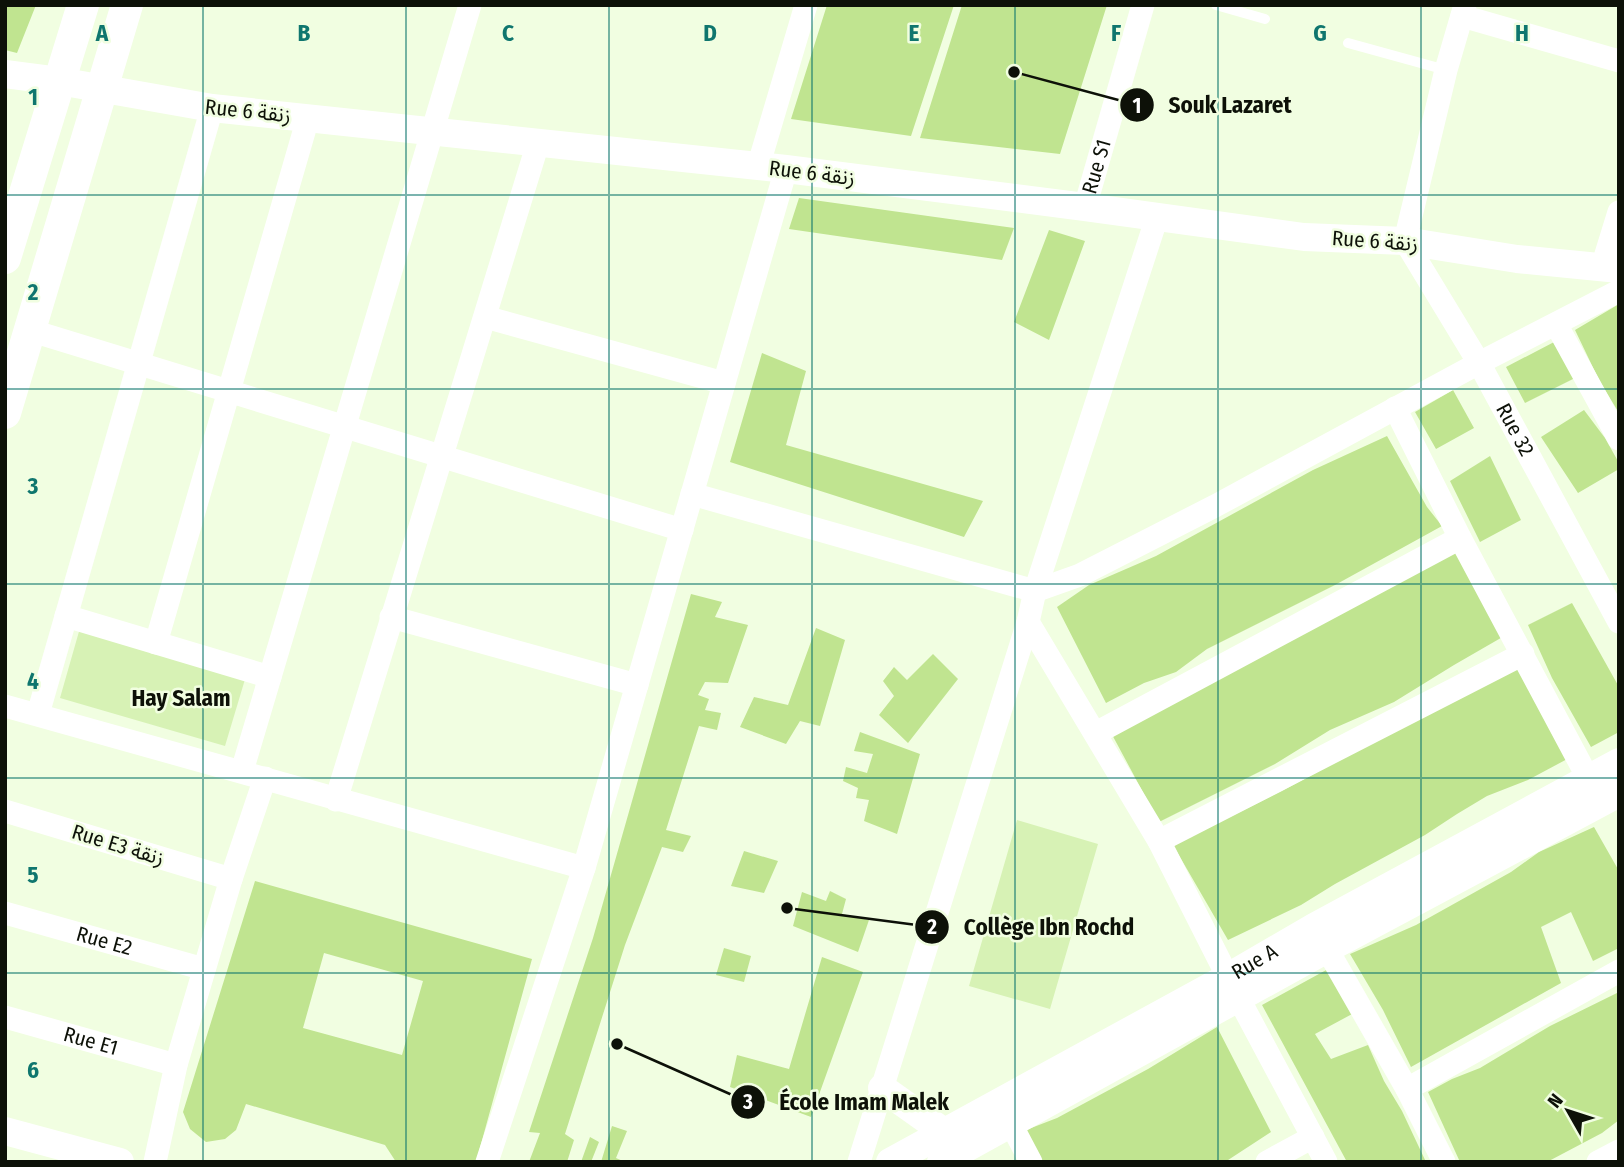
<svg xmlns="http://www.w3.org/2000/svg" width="1624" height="1167" viewBox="0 0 1624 1167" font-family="'Fira Sans Condensed','Noto Sans Arabic',sans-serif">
	<rect width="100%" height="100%" fill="#f1fee1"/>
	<path fill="#d7f2b5" d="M80,628L246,676L225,746L60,698Z
		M1017,820L1098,844L1050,1009L969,986Z"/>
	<path fill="#c0e490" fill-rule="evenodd" d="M5,5H36L17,53L5,50Z
		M827,5H954L911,136L791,119Z
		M962,5H1107L1060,154L920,138Z
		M799,198L1014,228L1002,260L789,229Z
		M1049,230L1085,241L1049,340L1014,322Z
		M1619,304V413L1599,380L1575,330Z
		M1556,341L1575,378L1525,403L1506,367Z
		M762,353L806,371L786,445L983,501L964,537L730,462Z
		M1453,390L1474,428L1436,449L1415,412Z
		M1584,410L1605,438L1619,463V469L1578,493L1541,437Z
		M1387,436L1427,507L1442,526L1335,585L1207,649L1176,672L1144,683L1106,703L1057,607L1089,585L1156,556L1313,470Z
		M1490,456L1521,520L1480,542L1450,481Z
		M1457,548L1506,635L1454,665L1394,702L1330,730L1275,764L1159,822L1109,729Z
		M691,594L722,602L715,617L748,625L728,683L705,682L698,695L709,699L705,710L721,713L717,730L699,726L666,830L691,836L683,852L662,847L625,945L565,1134L574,1140L567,1162H529L540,1133L529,1132L593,938Z
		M1572,603L1619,687V732L1591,747L1552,678L1528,625Z
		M816,628L845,640L820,726L800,721L786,744L740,727L754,697L788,705Z
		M933,654L958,679L908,743L879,715L894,696L883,681L894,667L907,680Z
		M1522,662L1571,757L1528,780L1487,796L1457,814L1425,835L1335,884L1301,905L1228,940L1173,845L1282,791Z
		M860,732L920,754L897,834L864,821L869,800L856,798L858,788L843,781L846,767L867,773L873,754L854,751Z
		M1594,827L1619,871V948L1593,961L1571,912L1541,927L1561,983L1411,1067L1383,1010L1350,954L1416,925L1511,872L1539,852Z
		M744,851L778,861L764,893L731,886Z
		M255,881L532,959L476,1162H396L385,1145L246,1104L236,1130L225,1139L206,1142L190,1129L183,1112ZM324,953L423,981L402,1055L303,1028Z
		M830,891L846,899L842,914L869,920L858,952L793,926L802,892L826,901Z
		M724,948L751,956L744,982L716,975Z
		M822,957L863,972L811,1117L730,1087L737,1055L789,1069Z
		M1328,969L1354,1013L1315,1034L1331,1059L1368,1045L1384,1081L1402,1111L1426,1162H1347L1262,1005Z
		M1619,992V1120L1602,1133L1547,1162H1460L1428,1092L1452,1079L1480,1068L1550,1026Z
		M1217,1027L1271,1132L1225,1162H1043L1026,1130L1057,1118L1148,1069Z
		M612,1126L627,1131L616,1158L625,1162H601Z
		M590,1137L599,1142L591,1162H581Z"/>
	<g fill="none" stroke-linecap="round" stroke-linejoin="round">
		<path stroke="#fff" stroke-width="10" d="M1216,5L1265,19
			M1348,43L1446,70"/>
		<g stroke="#fff" stroke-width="23">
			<path id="s1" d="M1465,5L1446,70L1405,241L1479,363L1619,622"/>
			<path d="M1462,16L1619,61"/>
			<path d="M758,167L806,5"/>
			<path id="s2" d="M1085,207L1143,5"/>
			<path d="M1602,267L1619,212"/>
			<path d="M485,317L724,383"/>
			<path d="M1556,324L1619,439"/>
			<path d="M29,330L682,530"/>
			<path d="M1395,408L1460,538L1596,793"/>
			<path d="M692,494L1035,591L1080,575L1215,506L1479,363L1619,291"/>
			<path d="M66,616L270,677"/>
			<path d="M391,617L637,685"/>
			<path d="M1028,622L1159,841L1239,999L1326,1162"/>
			<path d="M156,643L308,118"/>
			<path d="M5,706L584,868"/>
			<path d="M38,714L212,108"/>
			<path d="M1096,733L1460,538"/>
			<path d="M242,771L470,5"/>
			<path d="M336,800L538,143"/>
			<path d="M5,811L231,879"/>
			<path d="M1159,841L1523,654"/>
			<path id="s3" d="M5,913L204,969"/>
			<path d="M1319,935L1407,1089L1444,1162"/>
			<path id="s4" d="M5,1017L176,1065"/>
			<path d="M1407,1089L1619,971"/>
			<path d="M1003,1109L1031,1162"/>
			<path d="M155,1162L176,1065L231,879L265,778"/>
			<path d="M487,1162L584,868L786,169"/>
			<path d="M859,1162L1028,622L1035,591L1157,217"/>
			<path d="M1267,1162L1313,1137"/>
			<path d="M1598,1162L1619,1151"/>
		</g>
		<g stroke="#fff" stroke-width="28">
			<path d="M5,74L59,81L212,108L786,169L1085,207L1304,237L1405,241L1517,259L1619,269"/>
			<path d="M882,1088L944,1132"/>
			<path d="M5,1131L120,1162"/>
			<path id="s5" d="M890,1162L1228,977L1314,927L1619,762"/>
			<path d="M941,1162L1327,949L1619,793"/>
		</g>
		<path stroke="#fff" stroke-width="32" d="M5,258L83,5
			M5,413L127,5"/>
	</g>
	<path fill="none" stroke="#0f766e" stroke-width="2" stroke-opacity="0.55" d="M203,5V1162M406,5V1162M609,5V1162M812,5V1162M1015,5V1162M1218,5V1162M1421,5V1162M5,195H1619M5,389H1619M5,584H1619M5,778H1619M5,973H1619"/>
	<g text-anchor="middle" stroke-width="5" stroke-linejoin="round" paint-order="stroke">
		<g font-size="21" fill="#0d1108" stroke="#f1fee1">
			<text transform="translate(248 111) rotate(6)" y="7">Rue 6 زنقة</text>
			<text dy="7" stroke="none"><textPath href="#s2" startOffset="42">Rue S1</textPath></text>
			<text transform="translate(812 173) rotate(7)" y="7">Rue 6 زنقة</text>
			<text transform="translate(1375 241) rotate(4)" y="7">Rue 6 زنقة</text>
			<text dy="7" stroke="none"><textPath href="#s1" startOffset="462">Rue 32</textPath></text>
			<text transform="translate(118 845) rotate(17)" y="7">Rue E3 زنقة</text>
			<text dy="7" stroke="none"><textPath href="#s3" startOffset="103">Rue E2</textPath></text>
			<text dy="7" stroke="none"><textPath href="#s5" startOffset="416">Rue A</textPath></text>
			<text dy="7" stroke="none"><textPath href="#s4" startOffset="89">Rue E1</textPath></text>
		</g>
		<g font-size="23" font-weight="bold" fill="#0d1108" stroke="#f1fee1">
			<text x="181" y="706">Hay Salam</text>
		</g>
	</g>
	<g font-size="23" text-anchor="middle" font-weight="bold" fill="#0f766e" stroke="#f1fee1" stroke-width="5" stroke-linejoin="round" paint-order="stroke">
		<text x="102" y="41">A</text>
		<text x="304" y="41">B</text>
		<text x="508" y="41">C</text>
		<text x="710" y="41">D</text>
		<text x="914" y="41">E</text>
		<text x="1116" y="41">F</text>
		<text x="1320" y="41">G</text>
		<text x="1522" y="41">H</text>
		<text x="33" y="105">1</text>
		<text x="33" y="300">2</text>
		<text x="33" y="494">3</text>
		<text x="33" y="689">4</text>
		<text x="33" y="883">5</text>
		<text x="33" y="1078">6</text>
	</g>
	<path fill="none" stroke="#0d1108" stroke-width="2.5" d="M1014 72L1137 105M787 908L932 927M617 1044L748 1102"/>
	<g fill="#0d1108" stroke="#f1fee1" stroke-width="2.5">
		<circle cx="1014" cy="72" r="7"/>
		<circle cx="787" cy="908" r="7"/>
		<circle cx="617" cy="1044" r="7"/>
		<circle cx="1137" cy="105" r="18"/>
		<circle cx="932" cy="927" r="18"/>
		<circle cx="748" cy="1102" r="18"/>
	</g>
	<g font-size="21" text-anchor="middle" font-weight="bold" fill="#fff">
		<text x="1137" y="113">1</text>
		<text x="932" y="934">2</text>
		<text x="748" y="1109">3</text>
	</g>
	<g font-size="23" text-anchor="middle" font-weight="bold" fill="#0d1108" stroke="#f1fee1" stroke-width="5" stroke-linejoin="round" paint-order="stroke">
		<text x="1230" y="113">Souk Lazaret</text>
		<text x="1049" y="935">Collège Ibn Rochd</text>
		<text x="864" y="1110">École Imam Malek</text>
	</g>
	<rect width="1624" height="1167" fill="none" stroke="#0d1108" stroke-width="14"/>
	<g transform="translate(1568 1111) rotate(309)" stroke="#f1fee1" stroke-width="5" paint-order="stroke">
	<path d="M0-5L12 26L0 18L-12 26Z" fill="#0d1108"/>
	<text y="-10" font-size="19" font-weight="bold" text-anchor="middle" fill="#0d1108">N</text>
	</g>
</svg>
